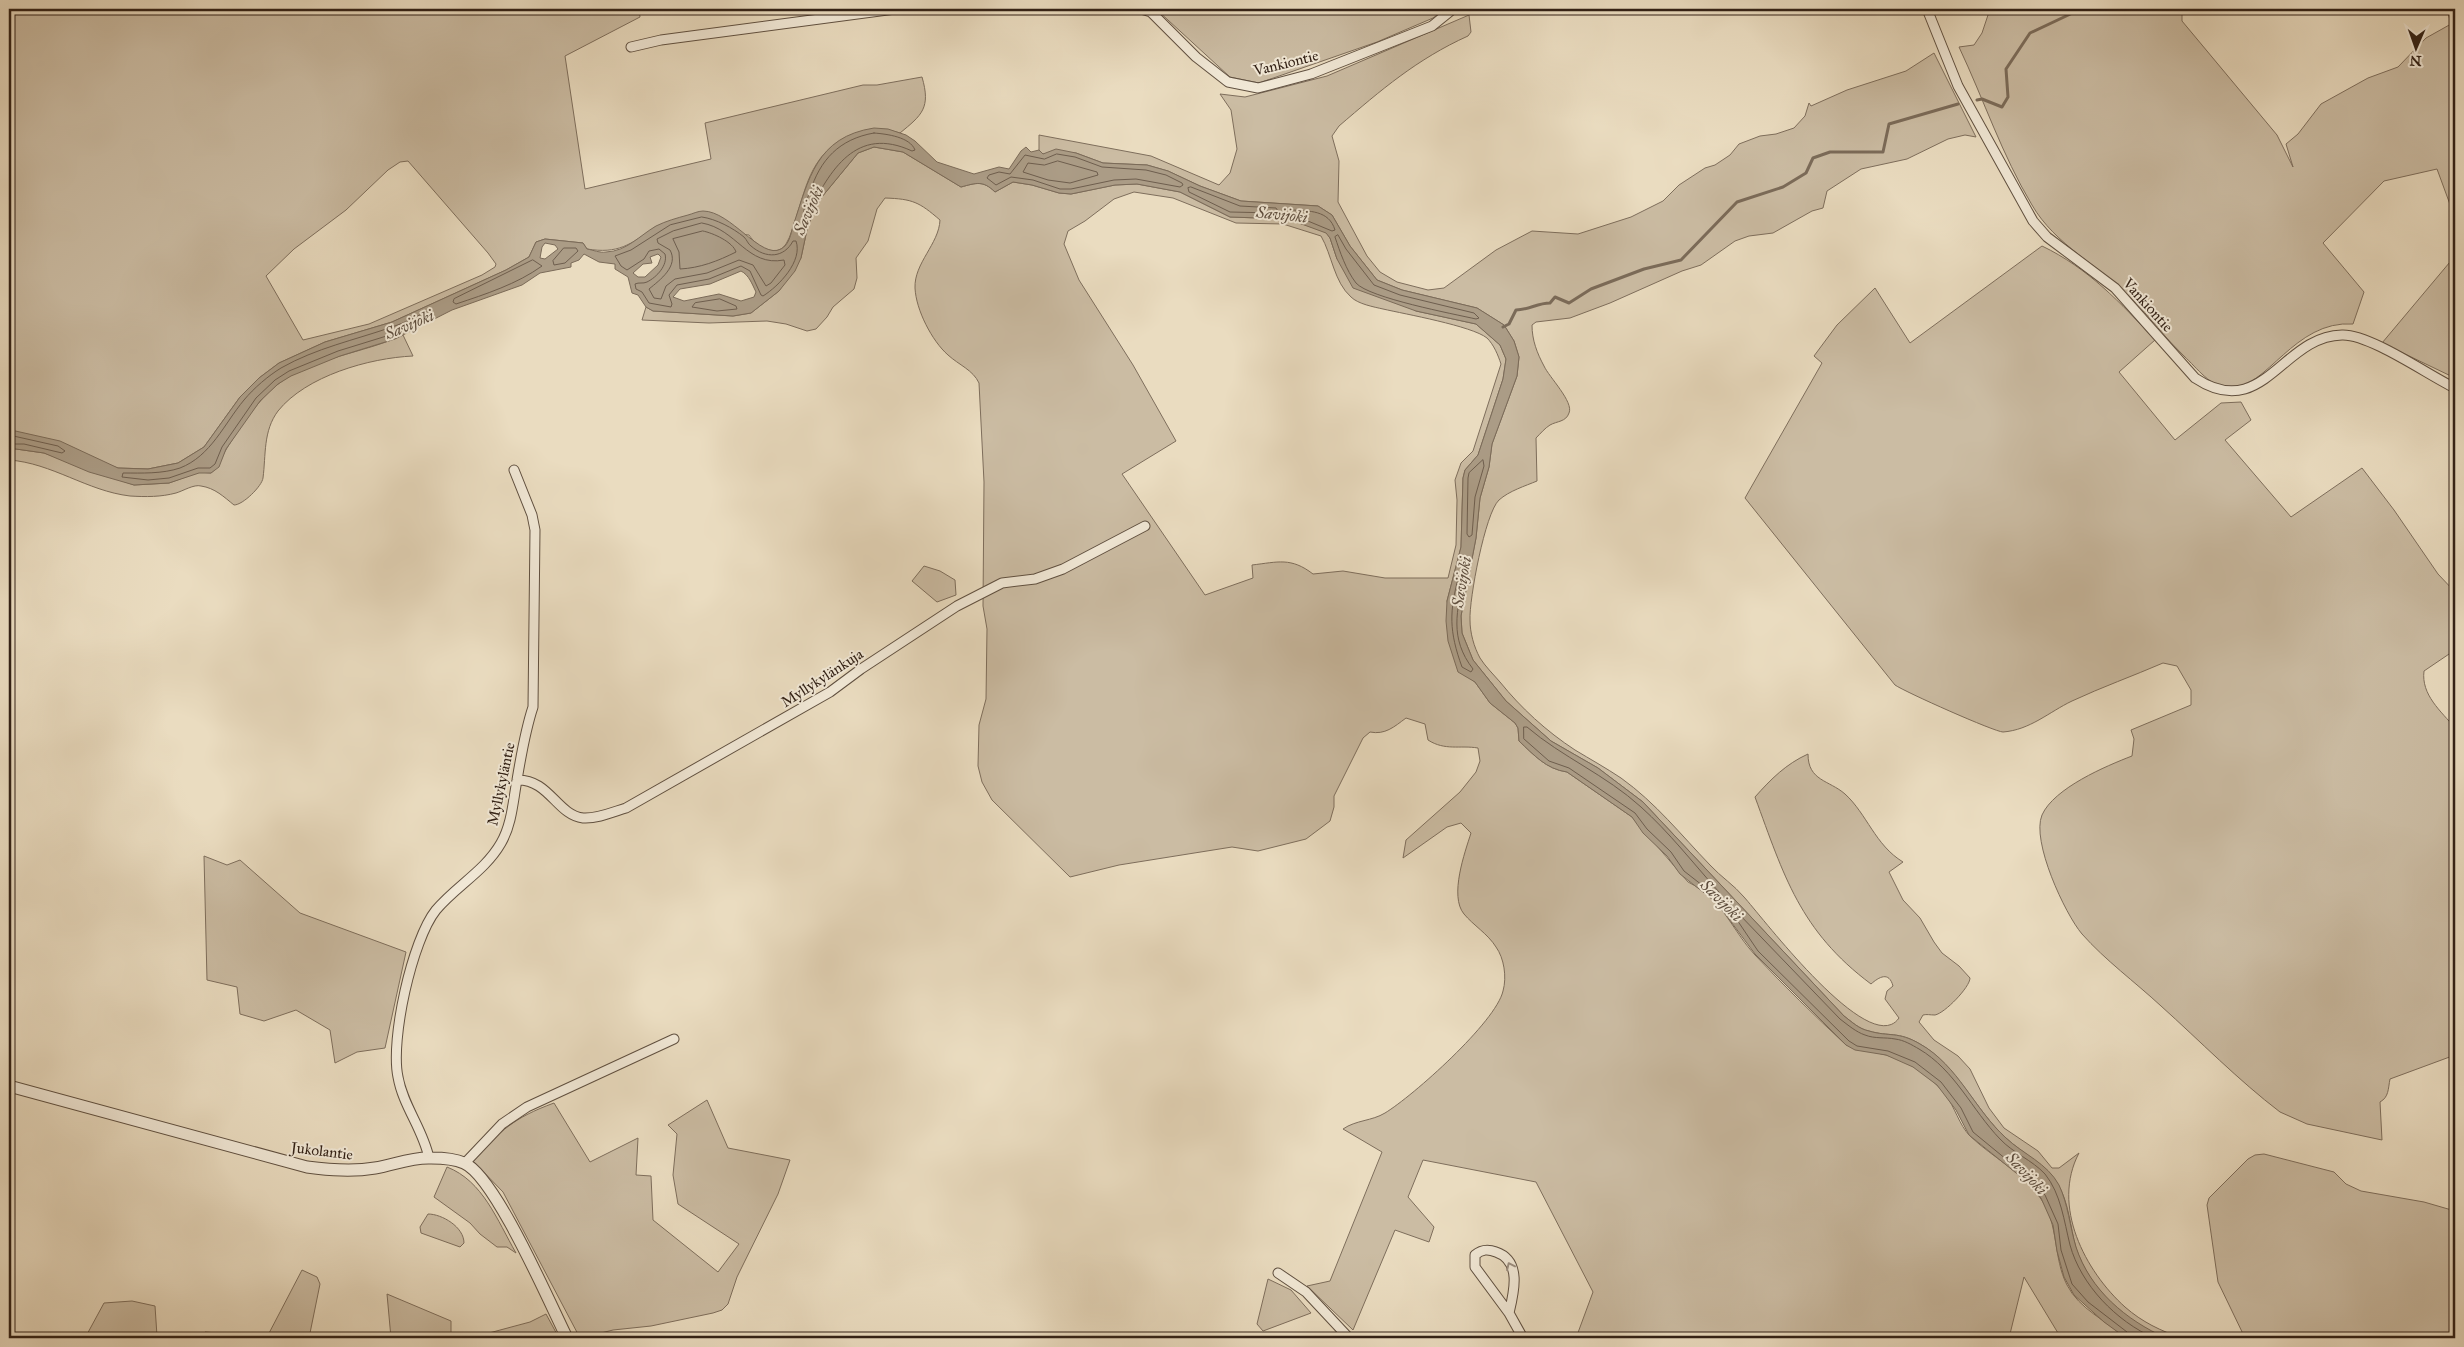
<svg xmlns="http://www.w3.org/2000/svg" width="2464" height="1347" viewBox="0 0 2464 1347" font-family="'IM FELL Great Primer',serif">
	<rect width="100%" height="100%" fill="#eadcc0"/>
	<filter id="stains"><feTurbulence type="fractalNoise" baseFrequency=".004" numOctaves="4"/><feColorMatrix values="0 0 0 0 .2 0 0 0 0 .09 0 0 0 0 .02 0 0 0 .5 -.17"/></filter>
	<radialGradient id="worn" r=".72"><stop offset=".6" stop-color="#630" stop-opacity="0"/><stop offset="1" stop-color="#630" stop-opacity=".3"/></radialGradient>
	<path fill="#cbbca3" stroke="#7e6e5c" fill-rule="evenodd" d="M9,9H639L640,17L565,56L585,189L711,159L705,123L863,85H877L922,77C931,108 922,115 900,133C879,127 872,129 852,136C813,150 807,183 796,218C793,226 791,236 786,244C776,259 756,246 749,235L655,227C630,245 618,254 587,249L583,243L545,239L536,242L529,257L506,270L392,322L325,342L279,363L259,378L240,397L204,447L178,463L148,469L118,468L9,430ZM408,161L488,253L496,264L495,267L482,275L369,324L303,340L266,276L294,249L346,210L388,170L400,162Z
		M1156,9H1445L1433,18L1377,42L1259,83L1230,77Z
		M1990,9H2182V21L2277,135L2293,167L2286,144L2298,134L2321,104L2368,78L2398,67L2426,38L2451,24L2447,9H2455V218L2437,169L2384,181L2323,243L2364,292L2353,324C2294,320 2267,389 2230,388C2211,388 2197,368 2184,356C2165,338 2150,317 2131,298C2100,266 2055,245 2032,205C2002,155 1984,100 1959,47L1974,45L1982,33Z
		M1469,15L1471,32L1468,36C1417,59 1381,90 1339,126L1332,136L1339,161L1338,202L1367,256L1380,272L1397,282L1428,290L1444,288L1496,250L1532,231L1578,234L1631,217L1663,201L1679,185L1705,168L1715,165L1730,155L1739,144L1760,136L1776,134L1794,128L1805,116L1809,103L1811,106L1847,90L1906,71L1934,53L1976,137L1965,135L1948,139L1907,159L1861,169L1827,191L1823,208L1812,211L1773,233L1749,236L1735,241L1701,265L1682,271L1610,303L1570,318L1536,322L1532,325C1532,340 1537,353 1544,366C1549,377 1574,402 1569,413C1566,422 1557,421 1550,425C1545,428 1540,434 1536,438L1537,481C1525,486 1509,491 1499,500C1485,513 1469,600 1470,620C1470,633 1474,647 1480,658C1485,666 1493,674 1500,682C1521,708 1546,731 1575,750C1590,759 1606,768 1621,778C1656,803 1681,835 1710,865C1721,877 1734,885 1744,897C1763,918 1870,1060 1899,1018L1885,999L1887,991L1893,986C1889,971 1879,977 1871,984C1800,931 1784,876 1755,797C1771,779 1786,764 1808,754C1808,781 1829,780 1845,794C1867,814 1875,845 1903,862L1889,872L1903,900L1920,918L1934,942L1942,953L1959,966L1970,978C1970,987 1945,1013 1935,1015C1930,1015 1927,1014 1923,1015L1919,1022L1934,1040L1958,1056L1970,1069L1989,1108L2004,1128L2038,1151L2052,1168H2059L2079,1153C2051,1206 2085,1271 2125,1307C2142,1322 2161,1331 2182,1338C2135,1338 2090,1290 2076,1248C2070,1227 2069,1201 2057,1183C2044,1163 2023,1154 2006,1138C1975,1110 1957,1065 1920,1044C1898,1031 1889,1037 1869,1031C1859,1029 1852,1022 1844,1016L1643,802L1598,768L1551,741L1506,701L1473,660L1462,633L1461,616L1476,538L1480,498L1489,467L1492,444L1517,376L1519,357L1514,341L1504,325L1477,308L1402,290L1377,280L1350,246L1332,215L1318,206L1241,201L1200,186L1168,171L1147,165L1103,163L1076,153L1043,154L1039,150V135L1151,156L1219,185L1230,173L1237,149L1231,110L1220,94L1245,97L1327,76Z
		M874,147L903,152L961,187C976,183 983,180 995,192L1013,182L1032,185L1059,193L1071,194L1115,185L1137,184L1180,192L1230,217L1288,219L1326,232L1330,238L1337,259L1416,311L1476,324L1500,345L1506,359L1503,379L1478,455L1465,470L1463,478L1461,547L1447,601L1464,674L1475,682L1490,703L1515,723L1518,728L1519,741C1534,755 1546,769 1567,772L1632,817L1688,882C1723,899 1731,929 1755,955C1784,986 1815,1016 1846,1045C1862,1051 1870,1051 1886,1055C1909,1061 1930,1076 1945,1094C1955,1107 1959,1125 1970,1136C1993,1158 2023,1172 2041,1199C2059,1224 2053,1258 2067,1285C2079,1309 2107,1321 2126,1338H2061L2024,1277L2009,1338H1576L1593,1292L1536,1182L1423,1160L1408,1197L1434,1227L1429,1242L1395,1230L1353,1330L1307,1286L1330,1281L1382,1152L1343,1129C1356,1120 1372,1121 1385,1113C1413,1096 1496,1022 1503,991C1507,977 1504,958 1496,947C1488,934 1473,925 1464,914C1449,896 1465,852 1471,833L1461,823L1447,827L1403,858L1406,840L1460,792L1476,772L1480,761L1478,748C1460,745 1445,751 1428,740L1425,724L1406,718C1394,727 1385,735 1370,732L1363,738L1334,796V807L1330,821L1306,839L1258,851L1232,847L1119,865L1070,877L992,800L982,782L978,766L979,725L986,699L987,629L983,606L984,482L979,383C973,370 959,365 948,355C932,341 916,310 915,288C914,263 939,244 940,220C919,202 913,199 885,198L877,209L868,241L856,258L857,278L854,289L833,307L827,317L816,329L807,331L786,324L767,321L709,323L642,320L646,307L653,311L733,316L751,313L779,291L801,258L808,225L821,198L858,153ZM1134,192L1173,198L1236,223L1283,224L1321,236C1332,255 1334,282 1351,297C1358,304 1374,307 1383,309C1405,314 1472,326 1487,338C1494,345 1498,355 1501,364L1473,451L1461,463L1455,480L1457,500L1456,545L1448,578H1385L1343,571L1313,574C1291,557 1278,562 1252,565L1253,578L1205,595L1122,474L1176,441L1133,365L1079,280L1064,244L1068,231L1085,221L1114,199Z
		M2042,246C2088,268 2121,303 2155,340L2119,372L2175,440L2221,403L2241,402L2251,420L2225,440L2291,517L2362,468L2394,510L2438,574L2455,592V650L2424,671C2421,695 2441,711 2455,728V1055L2390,1079C2388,1089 2389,1097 2380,1102L2382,1140L2307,1124L2280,1112C2238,1080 2200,1041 2161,1006C2135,982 2105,960 2082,934C2065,914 2031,841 2042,815C2054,788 2106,766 2132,756L2134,739L2131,730L2191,705V690L2177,666L2163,663C2133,676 2102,687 2072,701C2049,712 2030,730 2003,732C1995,732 1905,692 1895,685L1745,498L1822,363L1814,356L1837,325L1875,288L1910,343Z
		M2455,256V378L2382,343Z
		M403,335L413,356C369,358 306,376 278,411C263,431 266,455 263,478C262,486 243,505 234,505C224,497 215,488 201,486C194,484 183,491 176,493C161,497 146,497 130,496C87,491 52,463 9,460V448L44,453L134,485L169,483L199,472L211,473C220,466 221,458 227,448C241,426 257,401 277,385C310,358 365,353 403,335Z
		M924,566L940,571L955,580L956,595L937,602L912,581Z
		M204,856L227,865L240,860L300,913L406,952L385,1048L357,1052L335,1063L330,1030L296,1010L264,1021L240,1014L237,987L207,980Z
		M707,1100L728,1148L790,1160L778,1194L737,1277L728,1304L722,1310L713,1313L651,1326L613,1330L601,1333L593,1338H580L503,1192L472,1160C502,1130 513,1118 554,1103L590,1162L638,1138L636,1175L651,1176L653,1220L718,1272L739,1244L678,1204L673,1175L677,1134L668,1125Z
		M2264,1154L2334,1172L2346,1184L2361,1191L2424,1202L2455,1211V1338H2245L2218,1282L2207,1205L2209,1198L2248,1159L2255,1155Z
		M447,1167C483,1181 497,1220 516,1253L507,1247H497L480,1234L470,1223L434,1197Z
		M428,1214C442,1214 464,1227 464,1243L460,1247L421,1233L420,1227Z
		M302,1270L317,1277L320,1284L309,1338H210L205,1332L267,1337Z
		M1268,1279L1291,1290L1311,1313L1263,1331L1257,1324Z
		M387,1294L451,1321V1338H391Z
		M132,1301L155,1306L157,1336L147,1338H85L104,1303Z
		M546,1314L559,1338H488L489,1333L530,1322Z"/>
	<path fill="#ab9c86" stroke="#7b6b59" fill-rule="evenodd" d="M874,128L888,129L906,135L915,141L937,162L974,174L999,167L1009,169L1021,151L1026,147L1031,152L1039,150L1043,154L1056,149L1076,153L1103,163L1147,165L1168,171L1200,186L1241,201L1318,206L1332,215L1350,246L1377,280L1402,290L1477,308L1504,325L1514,341L1519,357L1517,376L1492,444L1489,467L1480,498L1476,538L1461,616L1462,633L1473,660L1506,701L1551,741L1598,768L1643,802L1844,1016C1852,1022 1859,1029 1869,1031C1889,1037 1898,1031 1920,1044C1958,1065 1974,1109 2006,1138C2023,1154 2047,1163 2059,1185C2068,1204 2070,1227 2076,1247C2090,1290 2126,1320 2166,1338H2126L2104,1322L2074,1295L2064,1277L2057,1251L2053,1225L2041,1198L2026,1181L1969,1135L1956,1110L1937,1085L1913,1067L1886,1055L1855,1050L1846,1045L1755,954L1717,903L1680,874L1667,856L1643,833L1632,817L1567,772C1546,769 1534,755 1519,741L1518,728L1515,723L1490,703L1475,682L1458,672L1448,641L1446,621L1447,601L1461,547L1463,478L1465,470L1478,455L1503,379L1506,359L1500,345L1476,324L1416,311L1353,288L1337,259L1330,238L1326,233L1288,219L1230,217L1180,192L1137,184L1115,185L1071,194L1059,193L1032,185L1013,182L995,192C983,180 976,183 961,187L903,152L874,147L858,153L821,198L808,225L801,258L795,271L779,291L751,313L733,316L653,311L646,307L638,295L632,293L628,277L615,269V264L599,262L584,254L579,260L571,263V267L540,273L522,285L452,310L395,339L340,356L291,376L278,384L260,401L226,449L219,467L211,473H199L169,483L134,485L89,472L44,453L9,448V430H11L60,441L118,468L148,469L178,463L204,447L240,397L259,378L279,363L325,342L392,322L506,270L529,257L536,242L545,239L583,243L587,249C593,250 600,253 606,252C627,251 639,236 656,226C666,221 677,218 688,215C692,214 698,211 703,211C731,211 761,260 781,249C789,245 791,234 793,226C809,179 816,137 874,128ZM545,243L555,245L558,249L545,259L540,258L542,247ZM658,254L661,257L658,265L645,277H638L633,273L643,264L652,263L650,257ZM741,271C749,275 752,284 756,292L754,297L741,301L719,294L684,301L673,297L680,289L710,284Z"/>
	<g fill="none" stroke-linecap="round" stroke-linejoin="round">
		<path stroke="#6e5e4e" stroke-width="1" d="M874,133C887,134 910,137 915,150L912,151C856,125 830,170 808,214H804C803,208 807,199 810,192C820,160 839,139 874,133Z
			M1057,154L1075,157L1102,167L1146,170L1166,175L1182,183L1183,185L1180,187L1136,179L1114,180L1071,189H1060L1033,180L1011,177L996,185L987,178L989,175L999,172L1010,174L1025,155L1044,159Z
			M1058,161L1097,172L1098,175L1070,183L1048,180L1023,172L1028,163L1044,165Z
			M1191,187L1240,206L1276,208L1278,211L1275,213L1230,212L1189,192L1188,188Z
			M1292,210C1309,211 1329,210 1335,230L1332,231L1291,214L1289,211Z
			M702,217C716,219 733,228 744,237C747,240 748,244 751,246C766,259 784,258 793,241H796C803,261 779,286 763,296L761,295L750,271L741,266L709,279L677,285L669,295L672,304L671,307L649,303L642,292L636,289L635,284C639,282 643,284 647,282C657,277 668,265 665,254L659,249L649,251L644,259L627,270L621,266L615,256L631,250L670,225Z
			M702,223C737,229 747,267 784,260L785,265L771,283L766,286L753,265L739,260L707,273L675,279L666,286L661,299L654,298L649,289C660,280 679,266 670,250L658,243L657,239L673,231Z
			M703,231C713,233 733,242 736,252C718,261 700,268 680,269L679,252L673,239Z
			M1338,235L1346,249L1374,285L1400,295L1474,313L1479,318L1476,319C1454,314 1369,298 1356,283C1346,270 1340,252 1335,237Z
			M564,248H576L578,251L565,263L554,265L553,261Z
			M533,260L542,266C517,284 486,294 456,304L453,302L454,299Z
			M720,299L736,306L737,309L717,311L692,307L695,303Z
			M430,310L433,312L432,315L393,334L338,351L289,371L275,380L256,398L222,447L215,464L210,468H198L169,478L148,480L122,477L123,473C142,473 162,474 180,468C211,456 224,424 244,400C254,388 268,376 281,368C316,348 355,340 392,327C405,323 417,316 430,310Z
			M9,435L58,446L65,451L62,453L24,444H9
			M1483,460L1484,466L1475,497L1472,535L1469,537L1467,534L1468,478L1469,473Z
			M1462,573L1464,576C1457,611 1449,638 1473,669L1471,672L1462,667C1449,631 1449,612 1459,575Z
			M1524,727H1527C1562,757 1606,775 1641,807C1669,832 1693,863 1719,892V895L1716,896L1684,871L1671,852L1647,829L1635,813L1569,768L1549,761L1524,739Z
			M2129,1338L2127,1332L2088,1302L2072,1284L2061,1250L2058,1224L2045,1195L2029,1178L1973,1132L1961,1108L1941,1082L1915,1062L1888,1051L1857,1046L1849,1041L1758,951L1733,914V910L1736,911L1840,1019C1848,1025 1856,1032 1865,1035C1875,1039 1885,1037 1895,1039C1904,1040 1912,1045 1919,1049C1955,1070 1972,1110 2000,1139C2013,1153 2032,1160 2045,1174C2061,1194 2064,1221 2070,1245C2081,1285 2116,1321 2154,1338"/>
		<path stroke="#7b6b59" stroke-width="3" d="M1977,100L1982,99L2002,107L2008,97L2006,69L2030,33L2081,9
			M1503,327L1509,324L1516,310C1529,310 1537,303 1550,303L1555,297L1569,303L1591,289L1644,269L1681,260L1737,202L1783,187L1806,173L1813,158L1830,152H1883L1889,124L1958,104"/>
		<g stroke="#605040" stroke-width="11">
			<path id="minor" d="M1141,9L1151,12L1196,57L1228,82L1258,88L1311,74L1432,26L1453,9
				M1927,9L1958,86L2033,221L2047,237L2115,288L2195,378C2263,423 2282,336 2342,335C2370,334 2428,375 2455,388
				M631,47L661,40L895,9H982
				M517,780C549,779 557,815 583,818C597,819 613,812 626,808L830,692L861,669L957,606L1002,583L1035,579L1063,569L1145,526
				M429,1158C423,1129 403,1106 398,1077C390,1040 412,940 436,910C456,886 485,871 501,843C512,824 513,801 517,780C521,756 525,731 533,707L535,530L532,515L514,470
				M465,1163L502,1124L527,1107L674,1039
				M1278,1273L1306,1292L1349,1338
				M1509,1313C1514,1292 1522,1261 1496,1252C1488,1249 1482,1249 1475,1255V1267L1509,1313L1523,1338"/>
		</g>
		<g stroke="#605040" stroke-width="13">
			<path id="tertiary" d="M9,1086L307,1167C330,1170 352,1172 375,1168C394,1165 411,1157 431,1158C441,1158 455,1159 464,1163C495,1176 550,1304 567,1338"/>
		</g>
		<use href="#minor" stroke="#f1e8d6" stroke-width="9"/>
		<use href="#tertiary" stroke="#f1e8d6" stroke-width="11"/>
	</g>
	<defs><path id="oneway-chevron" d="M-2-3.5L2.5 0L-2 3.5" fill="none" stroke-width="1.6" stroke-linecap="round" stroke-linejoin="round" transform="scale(1.25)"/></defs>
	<use stroke="#9b8e80" href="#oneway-chevron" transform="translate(1510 1266) rotate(-115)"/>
	<g text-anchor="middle" stroke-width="4" stroke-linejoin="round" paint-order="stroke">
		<g font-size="15" fill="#322116" stroke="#f1e8d6">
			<text transform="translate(1286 63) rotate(-14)" y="5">Vankiontie</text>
			<text transform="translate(2148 305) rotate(48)" y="5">Vankiontie</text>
			<text transform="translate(822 678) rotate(-33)" y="5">Myllykylänkuja</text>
			<text transform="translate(501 784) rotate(-78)" y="5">Myllykyläntie</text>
			<text transform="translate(322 1151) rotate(7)" y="5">Jukolantie</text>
		</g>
		<g font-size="16" font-style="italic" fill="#5c4c3d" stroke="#f1e8d6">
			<text transform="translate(808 210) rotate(-66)" y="6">Savijoki</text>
			<text transform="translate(1282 214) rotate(6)" y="6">Savijoki</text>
			<text transform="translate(409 324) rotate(-23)" y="6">Savijoki</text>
			<text transform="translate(1461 582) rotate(-80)" y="6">Savijoki</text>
			<text transform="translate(1722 900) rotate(45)" y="6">Savijoki</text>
			<text transform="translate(2027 1173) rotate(47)" y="6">Savijoki</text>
		</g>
	</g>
	<rect width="2464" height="1347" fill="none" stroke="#eadcc0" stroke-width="30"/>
	<rect x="10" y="10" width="2444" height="1327" fill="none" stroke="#322116" stroke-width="2.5"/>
	<rect x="15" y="15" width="2434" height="1317" fill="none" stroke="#322116"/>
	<g transform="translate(2416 48) rotate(182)" stroke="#f1e8d6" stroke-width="4" paint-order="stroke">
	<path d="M0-4L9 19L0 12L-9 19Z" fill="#322116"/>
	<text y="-8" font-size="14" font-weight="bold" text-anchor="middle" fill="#322116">N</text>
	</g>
	<rect width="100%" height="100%" filter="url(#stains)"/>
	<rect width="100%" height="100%" fill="url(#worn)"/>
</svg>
